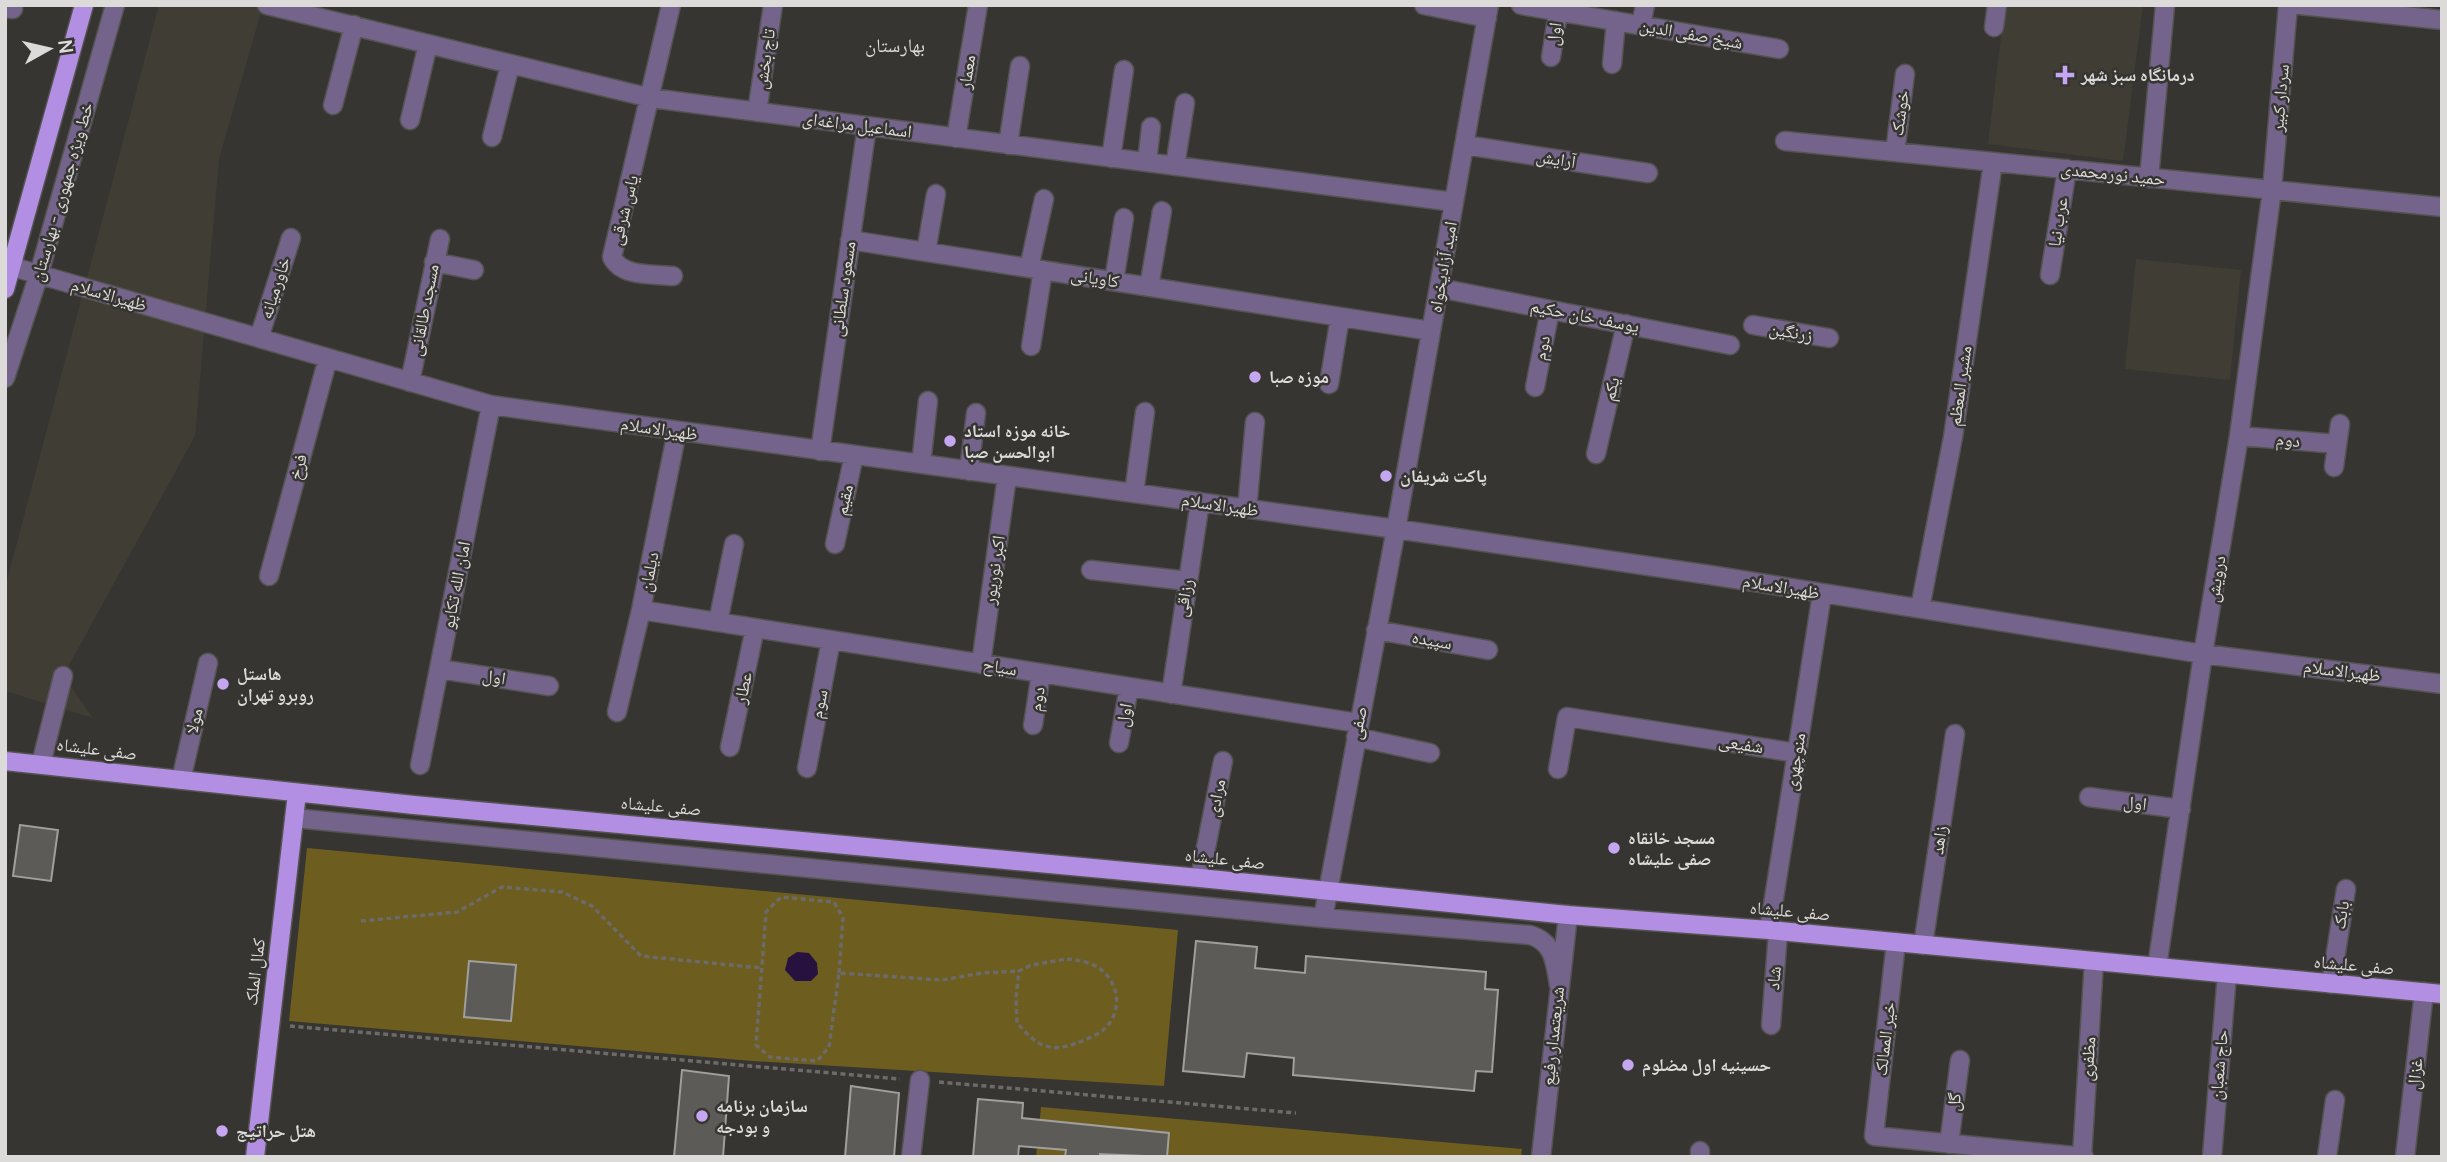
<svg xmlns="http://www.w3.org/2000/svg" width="2447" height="1162" viewBox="0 0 2447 1162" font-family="Manrope,'Noto Naskh Arabic',sans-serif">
	<rect width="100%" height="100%" fill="#363532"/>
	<path fill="#403d34" d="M159,5H263L219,159L195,436L63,676L93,718L5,691V588Z
		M2005,5H2143L2123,161L1988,144Z
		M2136,259L2241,270L2230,380L2125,369Z"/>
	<path fill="#6d5d1e" d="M307,848L1178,930L1164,1086L752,1061L289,1021Z
		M1041,1107L1522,1149L1521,1157H1036Z"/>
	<path fill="#27113f" d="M797,952L809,953L817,963L818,974L811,981H795L785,970L788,958Z"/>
	<path fill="#5c5b57" stroke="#a09f9b" stroke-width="2" d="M20,825L58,830L51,881L13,876Z
		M1196,941L1257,947L1255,968L1305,973L1306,956L1486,972L1485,989L1498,990L1492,1072L1476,1071L1474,1091L1293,1075L1294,1058L1247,1053L1244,1077L1183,1071Z
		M469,961L516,965L511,1021L464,1017Z
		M682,1070L729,1076L723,1157H674Z
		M851,1086L899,1093L894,1157H845Z
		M978,1099L1023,1103L1022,1118L1169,1133L1167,1157L1100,1154V1157H1065L1066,1150L1019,1146L1018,1157H973Z"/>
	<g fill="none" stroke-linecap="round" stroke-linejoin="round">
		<g stroke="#545350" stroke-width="21">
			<path id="minor" d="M267,5L651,98L1454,202
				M671,5L612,257C621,277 653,274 673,276
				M1424,5L1487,18
				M1521,5L1779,49
				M2300,5L2442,20
				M5,8L13,9
				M1641,25L1645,5
				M1994,27L1997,5
				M1551,57L1558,12
				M1612,64L1616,21
				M333,105L354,25
				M757,112L773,5
				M410,120L428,44
				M492,137L510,65
				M956,138L978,5
				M1785,141L2442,207
				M1008,145L1020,66
				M1465,145L1648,173
				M1895,152L1905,74
				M1111,158L1124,70
				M1147,162L1151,127
				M1175,166L1185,103
				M2149,178L2165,5
				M850,240L1431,331
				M926,252L936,194
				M434,262L474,270
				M13,267L491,405L1396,529L1710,575L2203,654L2442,684
				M1029,268L1044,199
				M2050,275L2067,169
				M1114,281L1124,218
				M1149,287L1162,211
				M1439,288L1730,345
				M1753,325L1829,338
				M259,338L291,238
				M1031,346L1043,270
				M5,378L39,274L115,5
				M410,382L440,239
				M1329,384L1340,317
				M1535,387L1550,310
				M2239,436L2337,444
				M820,451L867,126
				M1596,454L1626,324
				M921,464L928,401
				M2334,467L2340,424
				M969,471L976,413
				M1134,493L1145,412
				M1247,509L1255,422
				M835,544L854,455
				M1091,570L1188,581
				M269,576L328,358
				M1920,608L1953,437L1993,162
				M641,610L1358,723
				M718,622L734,544
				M1376,630L1488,650
				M981,664L1007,476
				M439,669L549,686
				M1171,694L1200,502
				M617,712L641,610L677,431
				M1033,725L1041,673
				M1356,737L1430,753
				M1119,743L1129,687
				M730,747L755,628
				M41,764L63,676
				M420,765L491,405
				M807,768L831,640
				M1558,769L1567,717L1797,753
				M181,780L208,663
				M2089,797L2181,809
				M294,818L1323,918L1530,935C1554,942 1555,962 1559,985
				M1200,878L1223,761
				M1323,918L1396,529L1489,5
				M1769,930L1822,594
				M1896,942L1874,1136L2084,1157
				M1923,945L1955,734
				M2157,967L2203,654L2239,436L2272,190L2288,5
				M2331,984L2346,889
				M1771,1025L1778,932
				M1949,1144L1960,1060
				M911,1157L920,1080
				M1541,1157L1568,915
				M1700,1157V1151
				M2082,1157L2094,961
				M2212,1157L2227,974
				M2327,1157L2335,1100
				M2405,1157L2424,992"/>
		</g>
		<g stroke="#545350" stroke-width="21">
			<path id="major" d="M5,289L84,5
				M5,761L414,805L1200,878L1568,915L1769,930L2442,994
				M255,1157L297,793"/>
		</g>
		<path stroke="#6c6b69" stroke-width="3.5" stroke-dasharray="5 3.5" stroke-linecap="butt" d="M361,921L457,912L502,887L562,892L592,906L641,956L761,968
			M1067,959C1074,960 1082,960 1088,963C1118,972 1127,1011 1102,1031C1095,1036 1085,1040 1077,1043C1068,1046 1056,1050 1046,1046C1034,1043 1025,1031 1017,1023L1016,998L1019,971L1031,965Z
			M839,973L843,918L834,902L781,897L766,912L756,1045L770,1057L817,1061L829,1047L839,973L942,980L982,973L1019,971
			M290,1026L900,1079
			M939,1082L1296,1113"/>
		<use href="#minor" stroke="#74648c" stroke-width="18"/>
		<use href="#major" stroke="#b28fe2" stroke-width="18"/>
	</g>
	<g fill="#c5a7f1" stroke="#363532" stroke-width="2.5">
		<path d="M2061.5 64.5h7v7h7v7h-7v7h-7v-7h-7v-7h7z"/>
		<circle cx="1255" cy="377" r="7"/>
		<circle cx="950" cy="441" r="7"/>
		<circle cx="1386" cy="476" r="7"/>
		<circle cx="223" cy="684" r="7"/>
		<circle cx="1614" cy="848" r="7"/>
		<circle cx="1628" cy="1065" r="7"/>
		<circle cx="702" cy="1116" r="7"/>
		<circle cx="222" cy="1131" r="7"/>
	</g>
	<g text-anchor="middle" stroke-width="5" stroke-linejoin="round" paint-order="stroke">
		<g font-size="18" fill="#dcdbd9" stroke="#363532">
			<text transform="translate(1554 34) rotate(-82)" y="6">اول</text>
			<text transform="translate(1691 34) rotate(10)" y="6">شیخ صفی الدین</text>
			<text transform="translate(765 59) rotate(-82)" y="6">تاج بخش</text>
			<text transform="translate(967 72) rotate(-81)" y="6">معمار</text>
			<text transform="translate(2280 98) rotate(-85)" y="6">سردار کبیر</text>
			<text transform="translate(1900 113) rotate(-82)" y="6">خوشک</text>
			<text transform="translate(857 125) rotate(7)" y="6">اسماعیل مراغه‌ای</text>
			<text transform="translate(1556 159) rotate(9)" y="6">آرایش</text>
			<text transform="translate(2113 174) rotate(6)" y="6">حمید نورمحمدی</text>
			<text transform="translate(62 192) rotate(-74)" y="6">خط ویژه جمهوری - بهارستان</text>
			<text transform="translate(624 210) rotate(-76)" y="6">یاس شرقی</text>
			<text transform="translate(2058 222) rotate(-81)" y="6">عرب نیا</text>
			<text transform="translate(1443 267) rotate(-80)" y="6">امید آزادیخواه</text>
			<text transform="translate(1095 278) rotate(9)" y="6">کاویانی</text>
			<text transform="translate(275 288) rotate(-72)" y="6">خاورمیانه</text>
			<text transform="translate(843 289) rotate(-82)" y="6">مسعود سلطانی</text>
			<text transform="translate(109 295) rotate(16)" y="6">ظهیرالاسلام</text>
			<text transform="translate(424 310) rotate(-79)" y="6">مسجد طالقانی</text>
			<text transform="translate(1585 316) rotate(11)" y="6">یوسف خان حکیم</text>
			<text transform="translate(1791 332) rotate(10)" y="6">زرنگین</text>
			<text transform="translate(1542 348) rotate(-79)" y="6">دوم</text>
			<text transform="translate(1960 386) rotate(-82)" y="6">مشیر المعظم</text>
			<text transform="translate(1611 389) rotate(-77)" y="6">یکم</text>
			<text transform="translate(659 429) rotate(8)" y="6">ظهیرالاسلام</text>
			<text transform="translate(2288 440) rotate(5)" y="6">دوم</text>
			<text transform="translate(298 467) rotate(-75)" y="6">فرخ</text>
			<text transform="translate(844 500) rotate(-78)" y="6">مقیم</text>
			<text transform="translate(1220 505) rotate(8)" y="6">ظهیرالاسلام</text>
			<text transform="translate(994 570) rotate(-82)" y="6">اکبر نورپور</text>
			<text transform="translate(649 572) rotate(-79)" y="6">دیلمان</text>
			<text transform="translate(2216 579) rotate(-81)" y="6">درویش</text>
			<text transform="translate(456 585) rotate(-79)" y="6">امان الله تکاپو</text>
			<text transform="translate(1781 587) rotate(9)" y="6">ظهیرالاسلام</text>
			<text transform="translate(1184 598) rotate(-80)" y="6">رزاقی</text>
			<text transform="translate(1432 640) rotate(10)" y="6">سپیده</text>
			<text transform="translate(1000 667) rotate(9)" y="6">سیاح</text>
			<text transform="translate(2342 671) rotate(7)" y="6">ظهیرالاسلام</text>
			<text transform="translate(494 677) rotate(9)" y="6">اول</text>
			<text transform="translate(743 688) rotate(-78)" y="6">عطار</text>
			<text transform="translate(1037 699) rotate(-81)" y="6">دوم</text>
			<text transform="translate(819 704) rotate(-79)" y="6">سوم</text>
			<text transform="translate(1124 715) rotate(-79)" y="6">اول</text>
			<text transform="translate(194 721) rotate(-77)" y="6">مولا</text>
			<text transform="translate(1358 723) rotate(-79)" y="6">صفی</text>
			<text transform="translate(1741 744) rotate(9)" y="6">شفیعی</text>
			<text transform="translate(97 749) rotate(7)" y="6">صفی علیشاه</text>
			<text transform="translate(1795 762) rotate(-81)" y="6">منوچهری</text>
			<text transform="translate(1216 798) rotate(-79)" y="6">مرادی</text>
			<text transform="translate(2135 803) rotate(7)" y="6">اول</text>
			<text transform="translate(661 806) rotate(5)" y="6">صفی علیشاه</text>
			<text transform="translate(1939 840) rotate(-82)" y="6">زاهد</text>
			<text transform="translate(1225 859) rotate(6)" y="6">صفی علیشاه</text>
			<text transform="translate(1790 911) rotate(5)" y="6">صفی علیشاه</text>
			<text transform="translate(2341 915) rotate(-81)" y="6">بابک</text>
			<text transform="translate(2354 965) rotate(5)" y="6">صفی علیشاه</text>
			<text transform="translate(255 972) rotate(-83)" y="6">کمال الملک</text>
			<text transform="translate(1774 978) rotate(-85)" y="6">شاد</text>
			<text transform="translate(1553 1036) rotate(-84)" y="6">شریعتمدار رفیع</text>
			<text transform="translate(1885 1039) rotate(-83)" y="6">خیر الممالک</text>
			<text transform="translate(2088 1059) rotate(-86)" y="6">مظفری</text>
			<text transform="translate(2219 1065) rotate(-85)" y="6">حاج شعبان</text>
			<text transform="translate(2415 1074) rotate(-84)" y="6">غزال</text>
			<text transform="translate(1954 1102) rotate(-82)" y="6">گل</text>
		</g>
		<g font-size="18" font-weight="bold" fill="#dcdbd9" stroke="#363532" text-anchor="start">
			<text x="2081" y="81">درمانگاه سبز شهر</text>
			<text x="1269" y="383">موزه صبا</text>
			<text x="964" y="437">خانه موزه استاد<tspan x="964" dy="21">ابوالحسن صبا</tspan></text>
			<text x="1400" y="482">پاکت شریفان</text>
			<text x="237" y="680">هاستل<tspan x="237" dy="21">روبرو تهران</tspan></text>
			<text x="1628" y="844">مسجد خانقاه<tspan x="1628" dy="21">صفی علیشاه</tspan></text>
			<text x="1642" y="1071">حسینیه اول مضلوم</text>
			<text x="716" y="1112">سازمان برنامه<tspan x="716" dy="21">و بودجه</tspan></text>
			<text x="236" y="1137">هتل حراتیج</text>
		</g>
		<g font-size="19" fill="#dcdbd9" stroke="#363532">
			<text x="895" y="52">بهارستان</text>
		</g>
	</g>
	<rect width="2447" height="1162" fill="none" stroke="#dcdbd9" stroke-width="14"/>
	<g transform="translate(49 49) rotate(82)" stroke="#363532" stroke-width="5" paint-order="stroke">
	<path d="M0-5L12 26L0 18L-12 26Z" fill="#dcdbd9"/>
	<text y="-10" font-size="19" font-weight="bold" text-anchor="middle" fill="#dcdbd9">N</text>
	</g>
</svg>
